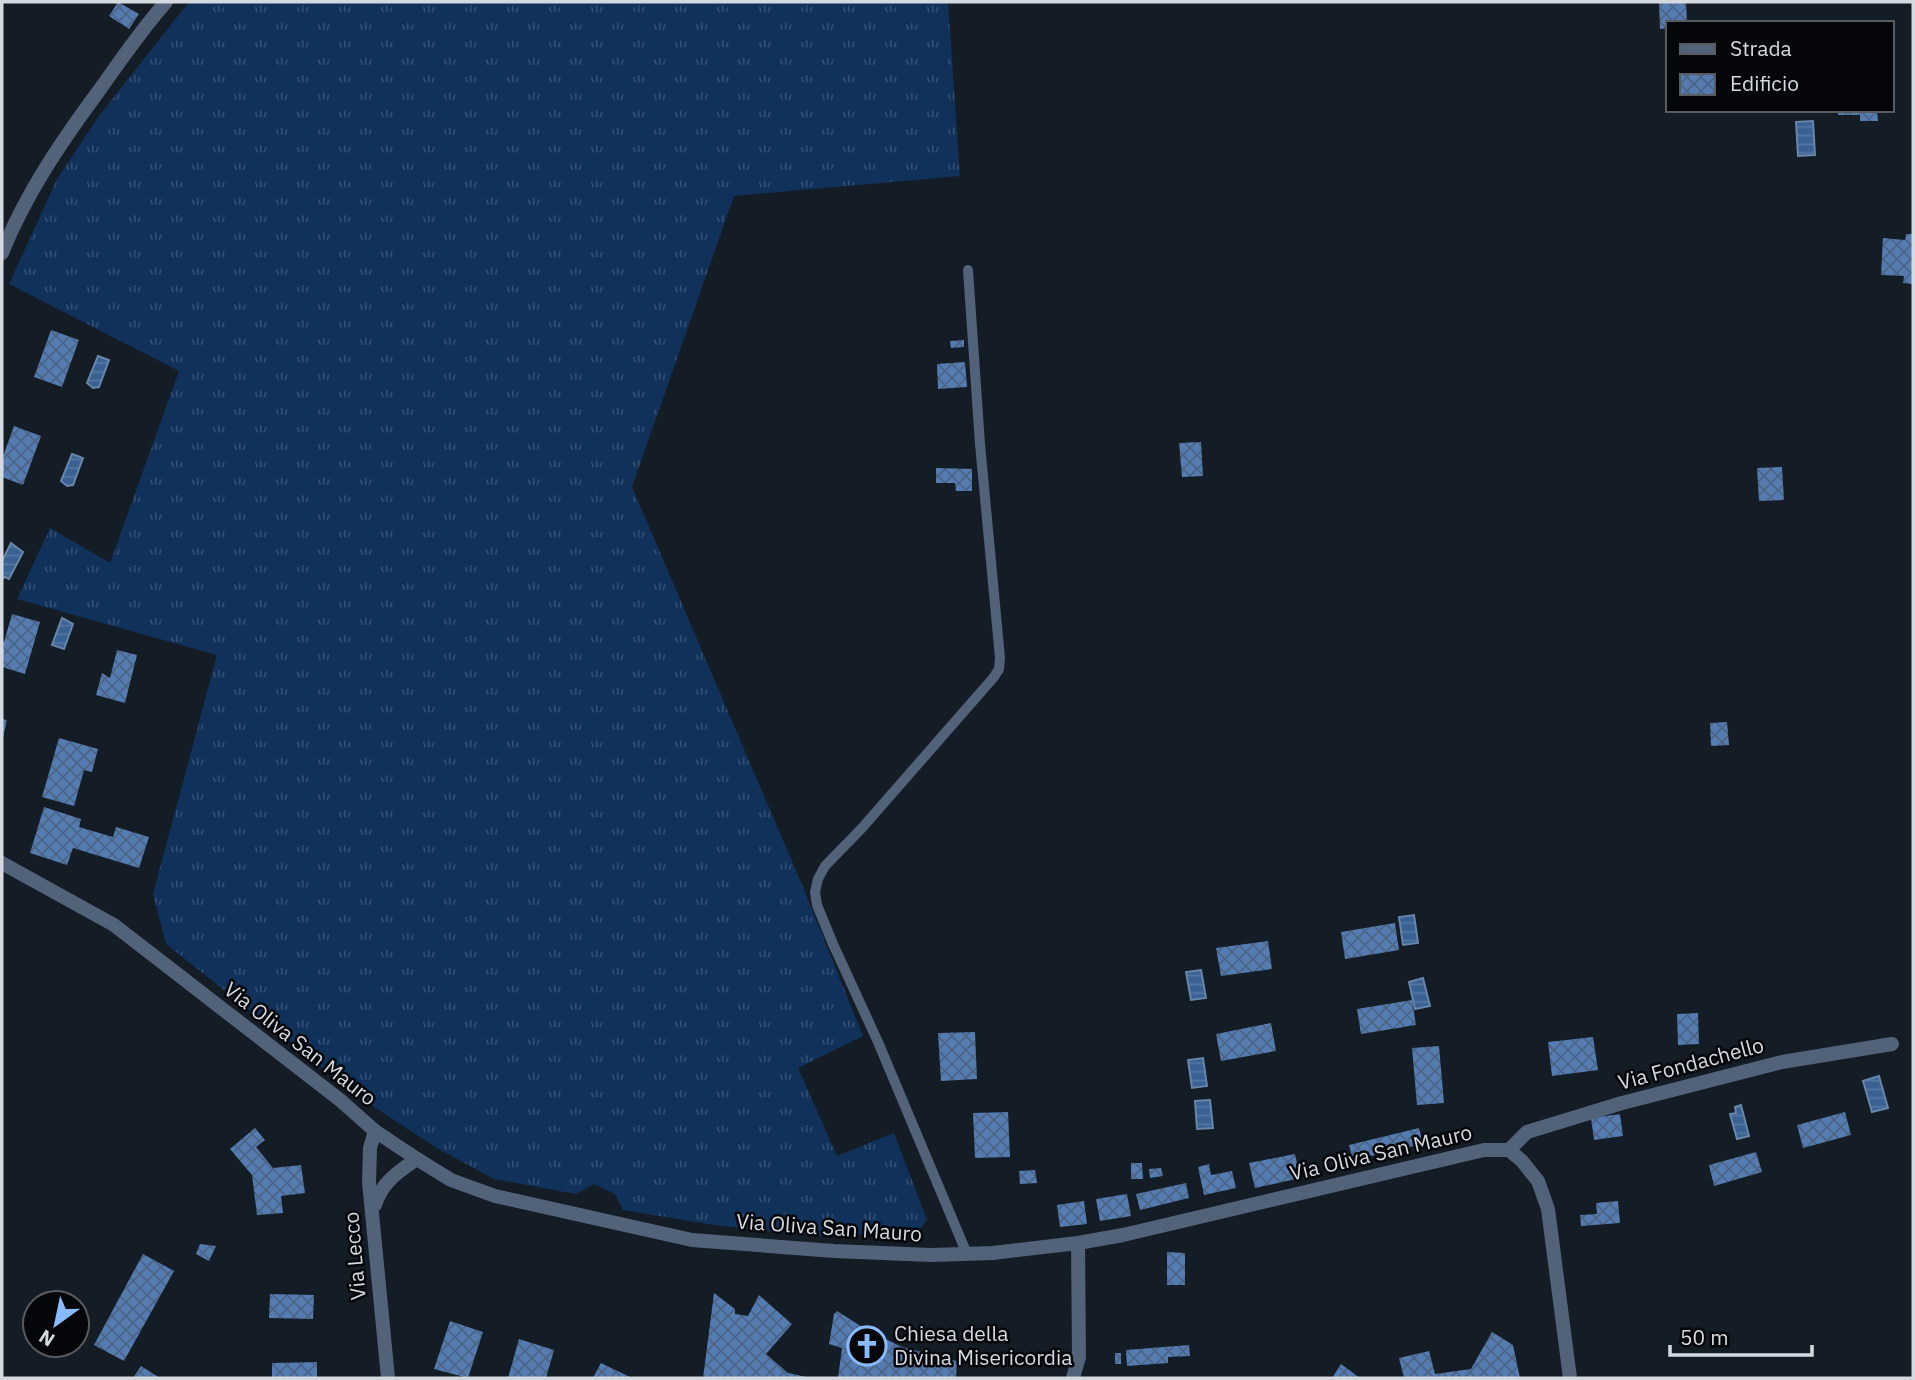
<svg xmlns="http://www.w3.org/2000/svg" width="1915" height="1380" viewBox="0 0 1915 1380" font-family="'IBM Plex Sans',sans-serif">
	<defs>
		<pattern id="grass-tufts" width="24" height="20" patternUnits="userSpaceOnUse" patternTransform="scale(1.75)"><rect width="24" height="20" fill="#10315a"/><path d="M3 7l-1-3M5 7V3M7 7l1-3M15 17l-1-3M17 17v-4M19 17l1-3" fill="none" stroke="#324e71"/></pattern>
		<pattern id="water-rules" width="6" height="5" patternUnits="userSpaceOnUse" patternTransform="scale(1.75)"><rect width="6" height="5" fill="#396193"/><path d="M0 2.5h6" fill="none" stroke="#5577a2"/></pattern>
		<pattern id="building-cross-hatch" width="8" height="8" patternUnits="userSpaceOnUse" patternTransform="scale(1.75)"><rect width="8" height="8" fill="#547cb1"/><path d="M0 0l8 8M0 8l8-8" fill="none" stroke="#4c6485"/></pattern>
	</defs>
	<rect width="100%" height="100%" fill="#141c26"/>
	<path fill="url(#grass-tufts)" d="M189,2H948L960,176L734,196L632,487L800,880L863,1036L798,1068L837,1156L894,1133L927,1220L917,1233L816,1236L714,1225L623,1210L615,1194L594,1184L576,1194L494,1179L435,1147L359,1097L353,1082L337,1080L166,944L153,894L217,655L17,599L50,528L110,563L179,371L9,284L57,179L99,116Z"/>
	<path fill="url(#water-rules)" stroke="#6885aa" stroke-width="2" d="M1813,121L1815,155L1798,156L1796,122Z
		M98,356L109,360L99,387L93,388L87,383Z
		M72,454L83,458L73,485L67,486L61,481Z
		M11,543L23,552L9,579L5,577L2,579V561Z
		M62,618L73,624L64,649L52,645Z
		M1414,915L1418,943L1403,945L1399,917Z
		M1201,970L1206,998L1191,1000L1186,972Z
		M1423,978L1430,1006L1415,1009L1409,982Z
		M1203,1058L1207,1086L1192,1088L1188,1060Z
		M1879,1076L1888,1108L1872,1112L1863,1081Z
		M1210,1100L1213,1128L1197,1129L1195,1101Z
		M1741,1105L1749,1136L1737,1139L1730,1114L1736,1113L1735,1107Z"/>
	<path fill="url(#building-cross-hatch)" d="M118,2L139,14L129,29L109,16Z
		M1659,2H1686L1687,23H1668V28L1660,29Z
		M1838,110H1877L1878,121H1860V115H1838Z
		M1906,234H1913V284L1903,283L1904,276L1881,275L1883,238L1905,240Z
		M51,330L79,340L62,387L34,377Z
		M964,340V347L951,348L950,341Z
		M965,362L967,387L938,389L937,364Z
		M14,426L41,436L23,485L2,477V459Z
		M1201,442L1203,476L1182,477L1179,443Z
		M1782,467L1784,500L1759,501L1757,468Z
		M936,468L972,469V491H956L955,483H936Z
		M12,614L40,622L25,674L2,667V642H4Z
		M117,650L137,655L125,703L96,695L102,673L110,678Z
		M2,719L7,720L3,737H2Z
		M1727,722L1729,745L1711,746L1710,723Z
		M59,738L98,749L92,772L84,770L74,806L42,797Z
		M44,807L81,819L79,827L113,837L116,827L149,837L139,868L73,848L67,865L30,853Z
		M1395,923L1399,950L1345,959L1341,932Z
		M1268,941L1272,969L1221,976L1216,948Z
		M1412,1000L1416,1025L1361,1034L1357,1009Z
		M1698,1013L1699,1044L1678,1045L1677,1014Z
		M1271,1023L1276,1051L1221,1061L1216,1034Z
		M975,1032L977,1079L941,1081L938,1033Z
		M1593,1037L1598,1070L1552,1076L1548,1042Z
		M1439,1046L1444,1103L1417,1105L1412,1048Z
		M1008,1112L1010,1157L975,1158L973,1113Z
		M1845,1112L1851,1135L1803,1148L1797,1125Z
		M1620,1114L1623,1136L1594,1140L1591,1118Z
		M255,1128L265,1140L256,1147L273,1168L301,1165L305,1193L281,1196L283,1213L257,1215L252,1175L230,1149Z
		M1419,1128L1423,1144L1353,1160L1349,1145Z
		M1756,1152L1762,1172L1714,1186L1709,1165Z
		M1295,1154L1300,1178L1255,1188L1249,1163Z
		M1131,1163H1142L1143,1179H1131Z
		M1209,1164L1211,1175L1232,1171L1236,1188L1204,1195L1198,1167Z
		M1161,1168L1163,1176L1150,1178L1149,1169Z
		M1035,1170L1037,1183L1020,1184L1019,1171Z
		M1186,1183L1189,1198L1140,1210L1136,1194Z
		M1127,1194L1131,1216L1100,1221L1096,1199Z
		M1084,1201L1087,1224L1060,1227L1057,1205Z
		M1618,1201L1620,1223L1581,1226L1580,1215L1597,1214L1596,1203Z
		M200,1244L216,1246L209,1261L196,1254Z
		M1167,1252L1185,1253V1285H1167Z
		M143,1254L174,1271L124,1361L94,1345Z
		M714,1293L735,1309V1314L748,1316L759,1295L792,1324L766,1354L788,1373L811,1378H703Z
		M270,1294L314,1295L313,1319L269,1318Z
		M837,1311L867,1330L902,1347L957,1361L956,1378H838L842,1348L829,1344L834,1314Z
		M450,1321L483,1332L468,1378L434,1369Z
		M1492,1332L1513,1345L1520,1378H1404L1399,1358L1429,1351L1435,1374L1471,1369Z
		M519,1339L554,1350L546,1378H508Z
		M1189,1345L1190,1356L1168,1357V1363L1127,1366L1126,1350Z
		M1115,1353H1121V1364H1115Z
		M317,1362V1378H272V1363Z
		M601,1363L632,1378H593Z
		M1341,1364L1360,1378H1332Z
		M141,1366L160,1378H133Z"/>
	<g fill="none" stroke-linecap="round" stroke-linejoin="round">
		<path stroke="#516279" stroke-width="10" d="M967,1254L878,1042L833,944L817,905L815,892L818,879L825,866L862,828L994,677L999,669L1000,658L980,444L968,270"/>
		<path stroke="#516279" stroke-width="14" d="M375,1131L370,1148L369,1182L388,1378
			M1509,1150L1527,1132L1622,1103L1782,1062L1892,1044
			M375,1205C382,1182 398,1172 417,1159"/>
		<path stroke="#516279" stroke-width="14" d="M2,253C25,195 61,142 98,92C120,61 141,30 166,2
			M2,863L114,925L340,1100L375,1131L417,1159L451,1180L495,1196L692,1240L834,1251L931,1255L993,1253L1078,1243L1123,1235L1484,1150H1509L1522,1161L1538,1181L1548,1209L1570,1378
			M1073,1378L1079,1357L1078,1243"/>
	</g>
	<defs>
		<g id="church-ring" transform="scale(2.0125)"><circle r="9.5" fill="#04060a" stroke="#88bafc" stroke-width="1.5"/><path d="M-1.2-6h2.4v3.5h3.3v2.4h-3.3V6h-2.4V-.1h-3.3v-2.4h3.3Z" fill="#88bafc"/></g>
	</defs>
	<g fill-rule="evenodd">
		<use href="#church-ring" x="867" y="1346"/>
	</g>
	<g text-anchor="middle" stroke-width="5" stroke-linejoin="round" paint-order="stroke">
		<g font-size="21" fill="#d5dae1" stroke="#04060a">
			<text transform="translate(300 1044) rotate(38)" y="7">Via Oliva San Mauro</text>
			<text transform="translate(1691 1064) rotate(-15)" y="7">Via Fondachello</text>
			<text transform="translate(1381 1153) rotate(-13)" y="7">Via Oliva San Mauro</text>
			<text transform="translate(829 1228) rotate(4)" y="7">Via Oliva San Mauro</text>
			<text transform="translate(355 1256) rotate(-95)" y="7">Via Lecco</text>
		</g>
		<g font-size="21" fill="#d5dae1" stroke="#04060a" text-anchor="start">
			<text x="894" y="1341">Chiesa della<tspan x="894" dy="24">Divina Misericordia</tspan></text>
		</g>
	</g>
	<rect width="1915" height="1380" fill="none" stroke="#d5dae1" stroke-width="7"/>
	<rect x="1666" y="21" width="228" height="91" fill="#04060a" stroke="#585b60" stroke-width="2"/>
	<rect x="1680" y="44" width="35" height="10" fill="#516279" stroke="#585b60" stroke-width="2"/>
	<text x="1730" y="56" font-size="21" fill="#d5dae1">Strada</text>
	<rect x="1680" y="74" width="35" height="21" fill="url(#building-cross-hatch)" stroke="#585b60" stroke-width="2"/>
	<text x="1730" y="91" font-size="21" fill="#d5dae1">Edificio</text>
	<g transform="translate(56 1324) rotate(213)"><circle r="33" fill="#04060a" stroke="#585b60" stroke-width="2"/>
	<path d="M0-5L12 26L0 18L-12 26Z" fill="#88bafc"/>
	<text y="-10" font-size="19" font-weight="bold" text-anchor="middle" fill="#d5dae1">N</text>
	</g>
	<path d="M1670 1345v10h142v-10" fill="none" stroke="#d5dae1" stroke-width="3.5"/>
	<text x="1680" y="1345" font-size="21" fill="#d5dae1" stroke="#04060a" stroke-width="5" paint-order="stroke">50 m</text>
</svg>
